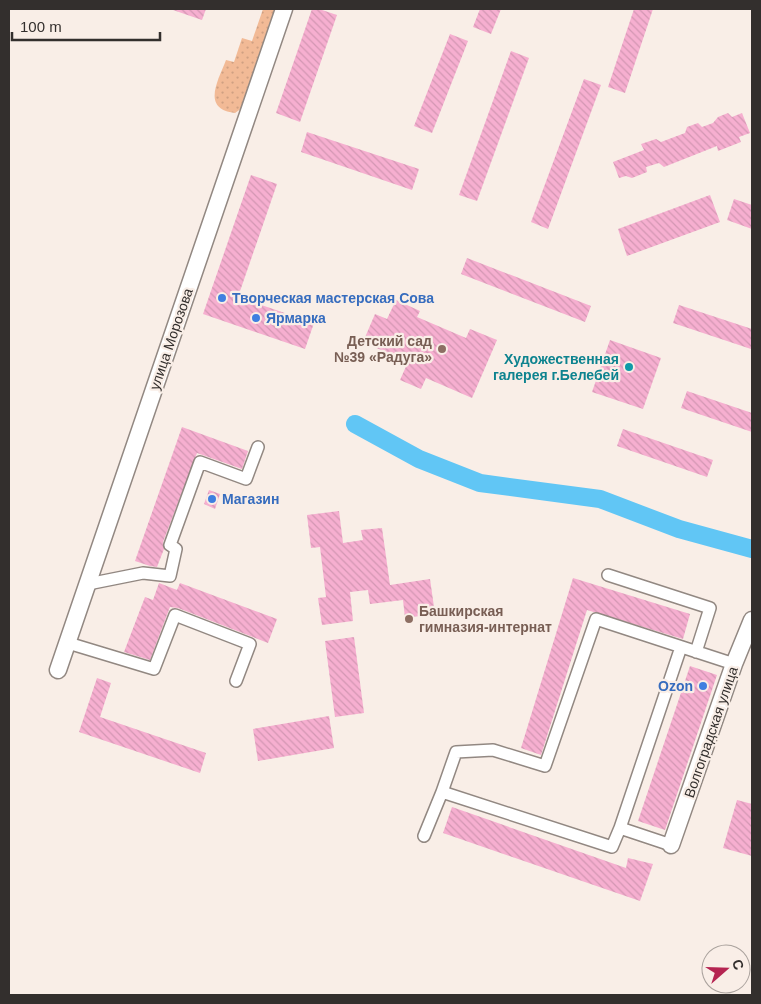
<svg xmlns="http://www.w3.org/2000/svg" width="761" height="1004" viewBox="0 0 761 1004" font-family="Arial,sans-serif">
	<defs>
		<pattern id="grass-dots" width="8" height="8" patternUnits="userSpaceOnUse" patternTransform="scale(1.25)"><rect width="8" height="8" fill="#f2ba96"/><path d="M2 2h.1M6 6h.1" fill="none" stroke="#d0a082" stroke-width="1.8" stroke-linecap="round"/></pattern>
		<pattern id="building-back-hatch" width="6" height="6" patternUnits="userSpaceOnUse" patternTransform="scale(1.25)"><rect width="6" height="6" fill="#f6afd0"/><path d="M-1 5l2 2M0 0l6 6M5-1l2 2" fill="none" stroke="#d397b3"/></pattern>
	</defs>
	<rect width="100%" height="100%" fill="#f9eee7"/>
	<path fill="url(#grass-dots)" d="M263,9H276L242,108L235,113C201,109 218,81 226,60L234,62L242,38L252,41Z"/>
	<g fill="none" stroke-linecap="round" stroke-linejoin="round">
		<path stroke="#61c6f5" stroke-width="18" d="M355,424L419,459L480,483L600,499L679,529L752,549"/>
	</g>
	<path fill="url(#building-back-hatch)" d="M173,9H206L202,20L173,10Z
		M312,9H319L337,15L300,122L276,113Z
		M480,9H501L491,34L473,27Z
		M634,9H653L625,93L608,87Z
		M450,34L468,41L432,133L414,126Z
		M511,51L529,58L477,201L459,195Z
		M584,79L601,85L548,229L531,222Z
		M728,113L732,117L742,113L750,133L739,137L741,142L718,151L717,146L664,167L659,163L646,167L647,172L632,178L626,176L619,178L613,162L644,150L641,144L656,139L661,142L685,133L687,127L698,123L702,127L713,123L718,117Z
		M307,132L419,169L412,190L301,152Z
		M251,175L277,184L238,297L314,323L305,349L203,314Z
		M710,195L720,222L627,256L618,229Z
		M734,199L752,205V229L727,220Z
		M467,258L591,306L585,322L461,274Z
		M396,300L420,311L417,317L466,338L470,329L497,340L472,398L426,378L421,389L400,380L408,362L363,342L375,314L387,319Z
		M679,305L752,329L751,349L673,323Z
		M610,340L661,358L643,409L592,392Z
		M687,391L752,413V432L681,408Z
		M182,427L248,451L242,469L197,453L163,542L164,549L157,567L150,566L135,561Z
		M623,429L713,460L707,477L617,446Z
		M209,490L220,494L215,509L204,504Z
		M339,511L343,543L363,540L361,530L382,528L390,585L430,579L435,614L405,618L403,600L370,604L368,590L350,592L353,621L322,625L318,598L326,597L320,547L311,548L307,515Z
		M573,578L690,614L683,639L587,610L541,755L521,748Z
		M159,583L177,590L180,583L277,619L268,643L178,608L170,607L150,660L124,652L145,597L153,600Z
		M354,637L364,713L335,717L325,641Z
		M690,666L717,675L665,830L638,821Z
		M97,678L111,683L100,717L206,753L200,773L79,732Z
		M329,716L334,748L258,761L253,729Z
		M737,800L752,804V856L723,848Z
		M452,807L626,868L628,858L653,864L640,901L443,833Z"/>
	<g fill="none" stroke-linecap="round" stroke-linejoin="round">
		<g stroke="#928882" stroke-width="14">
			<path id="street" d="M608,575L710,608L696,652
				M88,584L143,573L170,576L176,549L170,545L200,462L246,479L258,447
				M68,643L154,669L175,615L250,644L236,681
				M442,792L456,752L493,750L545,766L596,619L734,664
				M620,828L681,647
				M424,836L442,792L612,847L620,828L671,845"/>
		</g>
		<g stroke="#928882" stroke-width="19">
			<path id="secondary" d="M58,670L284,9
				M671,845L734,664L752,620"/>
		</g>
		<use href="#street" stroke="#fff" stroke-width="11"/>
		<use href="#secondary" stroke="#fff" stroke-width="16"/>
	</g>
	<g fill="#3f7fe0" stroke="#f9eee7" stroke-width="2">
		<circle cx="222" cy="298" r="5"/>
		<circle cx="256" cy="318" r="5"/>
		<circle cx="212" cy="499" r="5"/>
		<circle cx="703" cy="686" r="5"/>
	</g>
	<g fill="#8d6e63" stroke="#f9eee7" stroke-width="2">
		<circle cx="442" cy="349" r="5"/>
		<circle cx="409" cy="619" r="5"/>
	</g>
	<circle fill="#0f9aa8" stroke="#f9eee7" stroke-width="2" cx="629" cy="367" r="5"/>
	<g text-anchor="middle" stroke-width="4.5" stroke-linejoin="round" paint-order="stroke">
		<g font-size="14" font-weight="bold" fill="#366cbe" stroke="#f9eee7" text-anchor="start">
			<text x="232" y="303">Творческая мастерская Сова</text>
			<text x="266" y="323">Ярмарка</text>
			<text x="222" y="504">Магазин</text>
			<text x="693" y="691" text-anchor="end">Ozon</text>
		</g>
		<g font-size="14" fill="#332f2d" stroke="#f9eee7">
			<text transform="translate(171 339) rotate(-71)" y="5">улица Морозова</text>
			<text transform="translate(711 732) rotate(-71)" y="5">Волгоградская улица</text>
		</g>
		<g font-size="14" font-weight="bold" fill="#785e54" stroke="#f9eee7" text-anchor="end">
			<text x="432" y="346">Детский сад<tspan x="432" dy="16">№39 «Радуга»</tspan></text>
			<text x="419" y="616" text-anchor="start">Башкирская<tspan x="419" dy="16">гимназия-интернат</tspan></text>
		</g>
		<g font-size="14" font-weight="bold" fill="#0d838f" stroke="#f9eee7" text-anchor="end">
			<text x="619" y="364">Художественная<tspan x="619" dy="16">галерея г.Белебей</tspan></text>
		</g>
	</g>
	<rect width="761" height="1004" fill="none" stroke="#332f2d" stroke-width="20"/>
	<g transform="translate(726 969) rotate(70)"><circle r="24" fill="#f9eee7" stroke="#aaa29d"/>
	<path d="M0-4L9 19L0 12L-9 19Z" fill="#b52451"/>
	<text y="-8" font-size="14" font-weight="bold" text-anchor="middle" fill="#332f2d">С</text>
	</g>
	<path d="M12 32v8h148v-8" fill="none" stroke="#332f2d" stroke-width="2.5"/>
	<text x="20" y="32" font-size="15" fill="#332f2d" stroke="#f9eee7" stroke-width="4" paint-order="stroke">100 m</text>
</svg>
